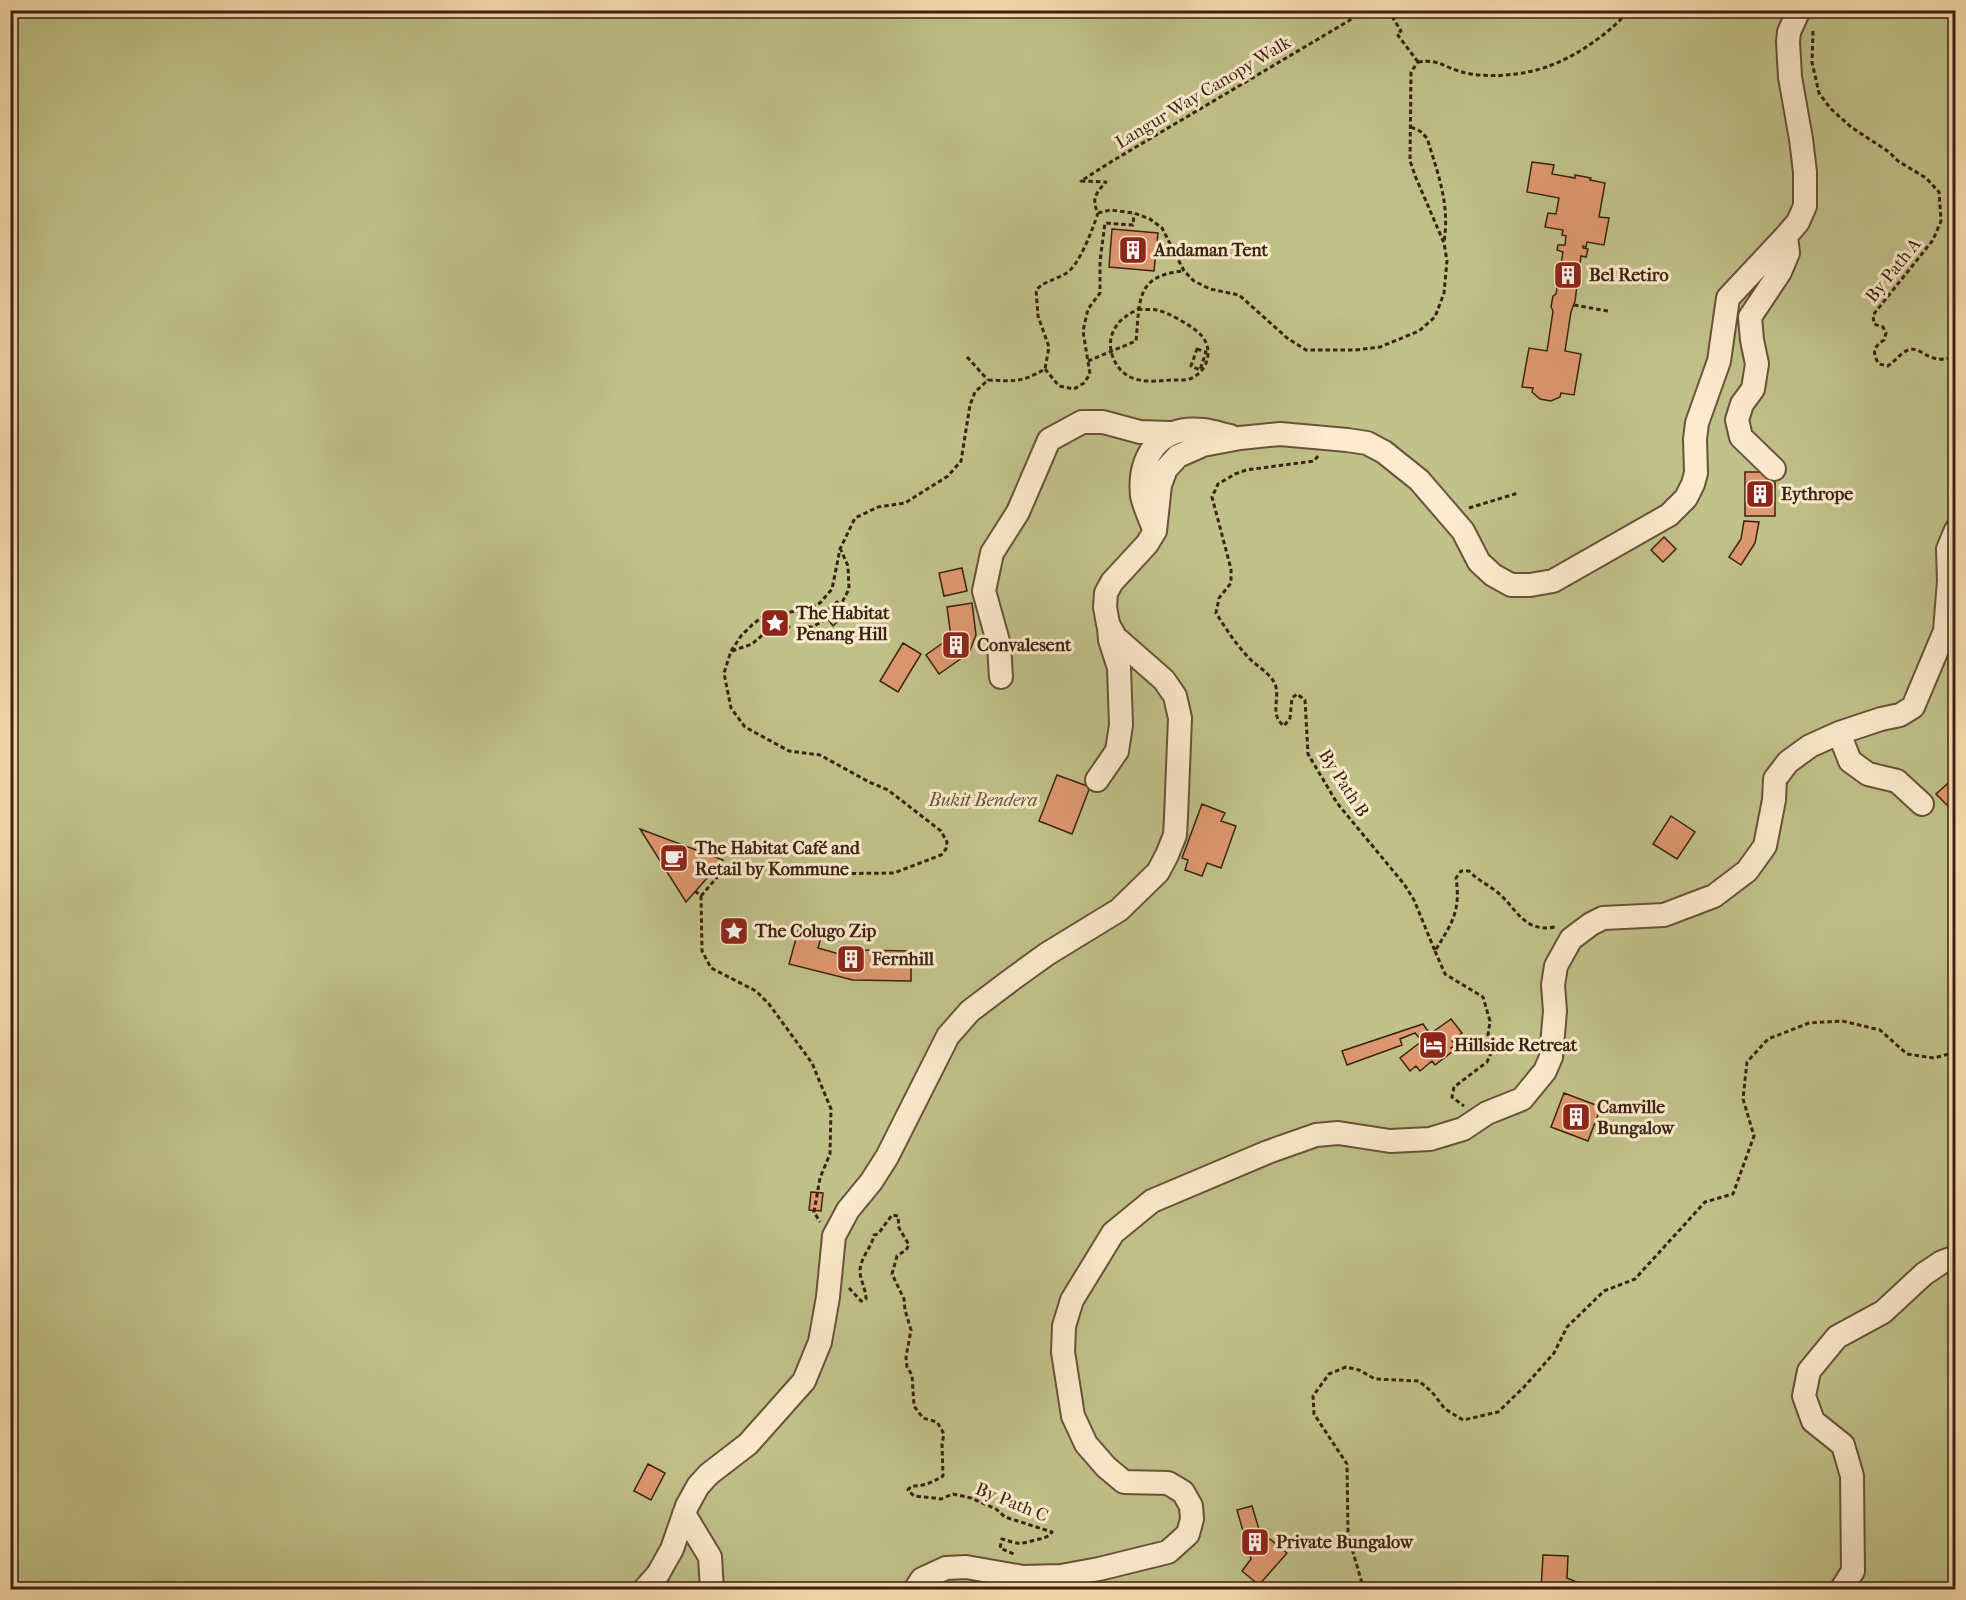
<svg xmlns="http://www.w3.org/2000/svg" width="1966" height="1600" viewBox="0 0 1966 1600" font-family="'IM FELL French Canon',serif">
	<rect width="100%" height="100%" fill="#fbe0b2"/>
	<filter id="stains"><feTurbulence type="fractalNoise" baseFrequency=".00333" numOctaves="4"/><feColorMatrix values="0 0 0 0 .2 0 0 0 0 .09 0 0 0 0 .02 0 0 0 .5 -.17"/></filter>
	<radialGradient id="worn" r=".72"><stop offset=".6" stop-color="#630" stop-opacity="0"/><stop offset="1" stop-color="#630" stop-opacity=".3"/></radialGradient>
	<path fill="#c1c28a" stroke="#7e724e" stroke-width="1.5" d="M11,11H1955V1589L11,1590Z"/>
	<path fill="#df986f" stroke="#3a2111" stroke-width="1.5" d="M1532,162L1554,165L1552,174L1575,178V175L1591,178L1590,180L1605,183L1599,217L1609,218L1604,245L1587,242L1586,247L1583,246V248L1588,249L1586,257L1581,256L1575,301L1571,312L1565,351L1581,354L1574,395L1561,393L1560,397L1551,401L1540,399L1532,392L1533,388L1522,387L1529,348L1547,351L1553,311L1551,307L1553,296L1556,294L1563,252L1557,250L1558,245H1565L1566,236L1562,235L1563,230L1545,227L1548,213L1556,214L1559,198L1527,192Z
		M1112,229L1158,233L1154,271L1109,267Z
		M1745,472H1775V516H1745Z
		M1744,521L1759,522L1755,543L1741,565L1729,557L1741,539Z
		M1664,537L1676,549L1663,562L1651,550Z
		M962,568L967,591L944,596L939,573Z
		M837,601L847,613L833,626L823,613Z
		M972,603L976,635L969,653L939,674L926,655L951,637L947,607Z
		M903,643L921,654L898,692L880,681Z
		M1057,775L1090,787L1072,834L1039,821Z
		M1956,776V814L1936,794Z
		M1202,804L1225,813L1221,821L1236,826L1221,868L1207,863L1202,876L1185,870L1188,860L1182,858Z
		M1671,816L1695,832L1677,859L1653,844Z
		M640,829L723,860L686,902Z
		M799,928L822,934L818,948L839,954L854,950L911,951V981L853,980L789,964Z
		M1451,1019L1462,1033L1452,1041L1456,1045L1451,1048L1453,1051L1435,1065L1432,1061L1420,1071L1416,1066L1410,1071L1400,1058L1422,1041L1415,1033L1400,1039L1402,1045L1347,1065L1342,1051L1423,1024L1430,1034Z
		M1564,1093L1601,1107L1588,1141L1551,1127Z
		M811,1192L823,1193L821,1211L809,1210Z
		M648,1464L665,1473L651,1500L634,1491Z
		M1252,1506L1264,1546L1270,1539L1287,1553L1259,1585L1242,1571L1251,1559L1237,1510Z
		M1543,1555L1568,1556L1567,1578L1588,1587V1590H1541Z"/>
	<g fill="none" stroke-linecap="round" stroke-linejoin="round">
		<g stroke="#6a5139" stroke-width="26">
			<path id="minor" d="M1774,469L1741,437L1737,420L1742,404L1753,389L1757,364L1752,340L1750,317L1780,272L1788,253L1786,236
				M1153,527C1150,518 1144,506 1142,496C1138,456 1160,425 1203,430C1212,431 1221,434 1230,436
				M1001,677L999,645L984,591L992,553L1018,512L1049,440L1082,422H1103L1140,432L1170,433
				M1839,733L1850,761L1868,774L1897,781L1922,804
				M1097,780L1117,751L1121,725L1119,668L1110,640L1109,628
				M684,1514L710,1557L712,1590
				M644,1590L658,1574L672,1549L687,1506L698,1486L709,1474L748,1444L804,1381L820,1342L828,1297L834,1236L848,1210L871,1182L887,1157L948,1036L970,1011L1011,980L1047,954L1119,910L1158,872L1167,855L1175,835L1176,817L1180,718L1175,696L1164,680L1115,637L1108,624L1105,607L1106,593L1112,582L1147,544L1155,531L1160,485L1166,469L1178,456L1203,445L1240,438L1280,434L1347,440L1367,443L1384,452L1419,480L1463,531L1479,562L1493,575L1511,585H1530L1553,581L1669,515L1686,498L1693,484L1696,473L1695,439L1697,423L1719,361L1728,298L1786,236L1798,222L1805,206V172L1801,139L1790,77L1788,42L1789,32L1799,10
				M915,1590L922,1579L946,1568L966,1567L1023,1577L1061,1576L1099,1569L1168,1552L1188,1534L1192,1519L1191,1506L1183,1492L1168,1483L1124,1482L1106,1467L1086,1444L1073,1416L1063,1352L1064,1326L1072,1300L1113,1233L1152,1201L1268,1152L1316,1135L1338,1133L1390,1141L1430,1139L1463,1129L1487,1113L1522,1099L1545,1071L1551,1057L1555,1011L1553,985L1556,966L1571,939L1591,924L1603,918L1664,915L1714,896L1747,871L1765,846L1774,800L1775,779L1788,762L1810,746L1839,733L1881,719L1900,715L1913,707L1945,631L1949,581L1948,549L1956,530
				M1841,1590L1853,1571L1852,1476L1843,1445L1813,1421L1804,1396L1809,1371L1837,1337L1883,1312L1924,1274L1942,1262L1956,1257"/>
		</g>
		<path stroke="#3a2111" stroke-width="3" stroke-dasharray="4.5 3" stroke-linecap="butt" d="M1388,10L1401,31L1397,34L1418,62
			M1813,31L1812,62L1819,93L1830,108L1851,127L1889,152L1898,161L1926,178L1939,192L1941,221L1933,240L1873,315L1874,324L1883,327L1886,333L1884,340C1873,347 1872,353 1879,364L1888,366C1895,361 1901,353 1908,350C1918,347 1922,354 1931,357C1939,361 1947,359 1956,356
			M1418,62C1440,59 1443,67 1462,72C1486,79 1526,75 1549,66C1575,57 1612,32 1629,10
			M1411,127L1420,131L1427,138C1438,174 1450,204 1444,242
			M1098,213L1110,210L1134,213L1150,219L1162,228L1184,271L1194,281L1210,289L1239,295L1287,338L1306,350H1355L1380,347L1419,331L1435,317L1444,293L1447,261L1444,243L1416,178L1410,161L1411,72L1418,62
			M1574,305L1608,311
			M1197,349L1206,352L1200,370L1191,366Z
			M967,357L988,380
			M1088,361L1136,341C1140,301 1135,275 1184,271
			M1045,369L1059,386L1074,389L1084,383L1090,374L1083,331L1088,309L1100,293V261L1105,223L1133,225L1134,214
			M1318,456L1314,461L1246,470L1235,474L1218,484L1212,497L1231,569V583L1219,598L1216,613C1226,629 1237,646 1250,659C1257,666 1269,673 1274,682C1282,696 1268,714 1284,726L1290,718L1292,698L1297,694L1305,700L1308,754L1337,803L1404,884L1414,900L1435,951C1452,923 1461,911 1456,878L1461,871H1469C1479,881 1487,884 1497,892C1517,908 1523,933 1555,927
			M1469,508L1518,493
			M732,651L752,644L766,632L787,627H812L836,614L849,589L848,566L841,550
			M713,871L719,875L742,865L810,874L894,873L941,855L946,849L947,842L941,831L888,790L869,782L820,755L789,751L745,727L731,708L724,673L731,651L741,636L752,625L766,614L800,611L820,603L832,589L840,549L855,518L878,507L905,503L948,476L961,461L970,405L975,392L988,380C1014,381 1021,383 1045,369L1049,347L1038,316L1036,290C1045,281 1054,280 1065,274C1079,267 1093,228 1098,213C1091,199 1096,193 1106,182L1081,181L1114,160L1367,10
			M695,891L701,896L702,951L711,968L756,991L769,1004L812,1063L831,1109L830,1154L820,1178L814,1212L820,1222
			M701,896L719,875
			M1435,951L1445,974L1483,997L1490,1021L1488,1035L1494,1047L1487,1062L1454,1087L1452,1097L1464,1106
			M849,1288L861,1301L866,1299C866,1289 860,1280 860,1271C860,1258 872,1247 874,1235L878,1234L892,1215L898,1216L899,1228L909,1245L906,1250L897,1256L892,1274L904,1299L905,1310L911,1330L906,1357L907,1367L912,1375L914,1406L923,1418L937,1422L944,1434L942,1444L943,1476C931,1483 925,1486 911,1486L908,1490L914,1496L934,1498L941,1499L953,1494L971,1498L996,1509L1005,1517L1052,1532C1046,1539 1043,1538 1035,1540C1018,1545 1019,1544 1002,1539L1000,1548L1016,1555
			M1364,1590L1348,1535L1347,1464L1314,1414L1313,1396L1329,1374L1346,1367L1359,1370L1375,1379L1419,1381L1432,1392L1445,1409L1463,1420L1498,1412L1524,1387L1554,1353L1567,1327L1604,1291L1635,1279L1705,1202L1733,1194L1754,1136L1743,1099L1747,1062L1768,1039L1809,1023L1842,1021L1880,1030L1907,1054L1934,1058L1956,1052"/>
		<use href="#minor" stroke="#fcebcd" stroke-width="22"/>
		<path stroke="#3a2111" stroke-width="3" stroke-dasharray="4.5 3" stroke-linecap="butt" d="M1138,309C1144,310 1151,309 1157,310C1167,312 1193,326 1201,335C1213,348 1209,368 1194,377C1187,381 1179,380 1171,380C1158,381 1143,383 1130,377C1114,369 1105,346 1114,330C1119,319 1128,315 1138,309Z"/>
	</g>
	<defs>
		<g id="building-square" transform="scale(1.5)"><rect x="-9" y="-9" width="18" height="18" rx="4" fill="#8f2418" stroke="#fcebcd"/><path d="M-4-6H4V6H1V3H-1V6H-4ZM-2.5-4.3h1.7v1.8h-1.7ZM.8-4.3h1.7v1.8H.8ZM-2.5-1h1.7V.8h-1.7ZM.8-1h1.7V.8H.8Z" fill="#fff"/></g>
		<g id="sight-square" transform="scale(1.5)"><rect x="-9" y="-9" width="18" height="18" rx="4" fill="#8f2418" stroke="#fcebcd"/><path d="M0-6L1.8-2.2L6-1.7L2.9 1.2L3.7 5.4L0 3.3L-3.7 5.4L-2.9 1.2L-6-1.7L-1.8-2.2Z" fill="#fff"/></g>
		<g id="cafe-square" transform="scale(1.5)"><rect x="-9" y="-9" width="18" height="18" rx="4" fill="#8f2418" stroke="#fcebcd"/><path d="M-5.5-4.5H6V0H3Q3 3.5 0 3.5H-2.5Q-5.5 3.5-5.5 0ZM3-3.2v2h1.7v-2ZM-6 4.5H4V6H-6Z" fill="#fff"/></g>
		<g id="hotel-square" transform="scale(1.5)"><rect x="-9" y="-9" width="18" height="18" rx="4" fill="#8f2418" stroke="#fcebcd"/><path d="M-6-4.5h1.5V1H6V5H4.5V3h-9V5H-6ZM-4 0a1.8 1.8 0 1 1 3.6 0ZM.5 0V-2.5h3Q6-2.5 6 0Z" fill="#fff"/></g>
	</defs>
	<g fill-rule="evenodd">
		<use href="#building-square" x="1133" y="250"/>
		<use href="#building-square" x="1568" y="275"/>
		<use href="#building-square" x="1760" y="494"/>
		<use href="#sight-square" x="775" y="623"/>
		<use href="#building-square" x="956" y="645"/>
		<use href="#cafe-square" x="674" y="858"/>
		<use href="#sight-square" x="734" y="931"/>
		<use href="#building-square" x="851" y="959"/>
		<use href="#hotel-square" x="1433" y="1045"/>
		<use href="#building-square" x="1576" y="1117"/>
		<use href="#building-square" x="1255" y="1542"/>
	</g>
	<g text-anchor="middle" stroke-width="6" stroke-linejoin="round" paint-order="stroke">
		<g font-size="18" fill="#3a2111" stroke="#fcebcd">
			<text transform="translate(1203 92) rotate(-31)" y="6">Langur Way Canopy Walk</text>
			<text transform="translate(1893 270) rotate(-51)" y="6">By Path A</text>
			<text transform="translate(1344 783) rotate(57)" y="6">By Path B</text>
			<text transform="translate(1012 1502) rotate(22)" y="6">By Path C</text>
		</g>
		<g font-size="18" font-weight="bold" fill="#3a2111" stroke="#fcebcd" text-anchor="start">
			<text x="1154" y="256">Andaman Tent</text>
			<text x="1589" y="281">Bel Retiro</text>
			<text x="1781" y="500">Eythrope</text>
			<text x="796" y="619">The Habitat<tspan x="796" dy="21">Penang Hill</tspan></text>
			<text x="977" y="651">Convalesent</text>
			<text x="695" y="854">The Habitat Café and<tspan x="695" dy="21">Retail by Kommune</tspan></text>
			<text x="755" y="937">The Colugo Zip</text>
			<text x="872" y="965">Fernhill</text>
			<text x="1454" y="1051">Hillside Retreat</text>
			<text x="1597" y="1113">Camville<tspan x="1597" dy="21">Bungalow</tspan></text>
			<text x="1276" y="1548">Private Bungalow</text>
		</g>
		<g font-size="18" font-style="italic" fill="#625135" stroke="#fcebcd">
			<text x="983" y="806">Bukit Bendera</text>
		</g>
	</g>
	<rect width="1966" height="1600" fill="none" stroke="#fbe0b2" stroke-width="36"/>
	<rect x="12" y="12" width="1942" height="1576" fill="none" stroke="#3a2111" stroke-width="3"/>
	<rect x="18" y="18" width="1930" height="1564" fill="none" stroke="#3a2111" stroke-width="1.5"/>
	<rect width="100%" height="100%" filter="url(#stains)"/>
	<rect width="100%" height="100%" fill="url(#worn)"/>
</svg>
